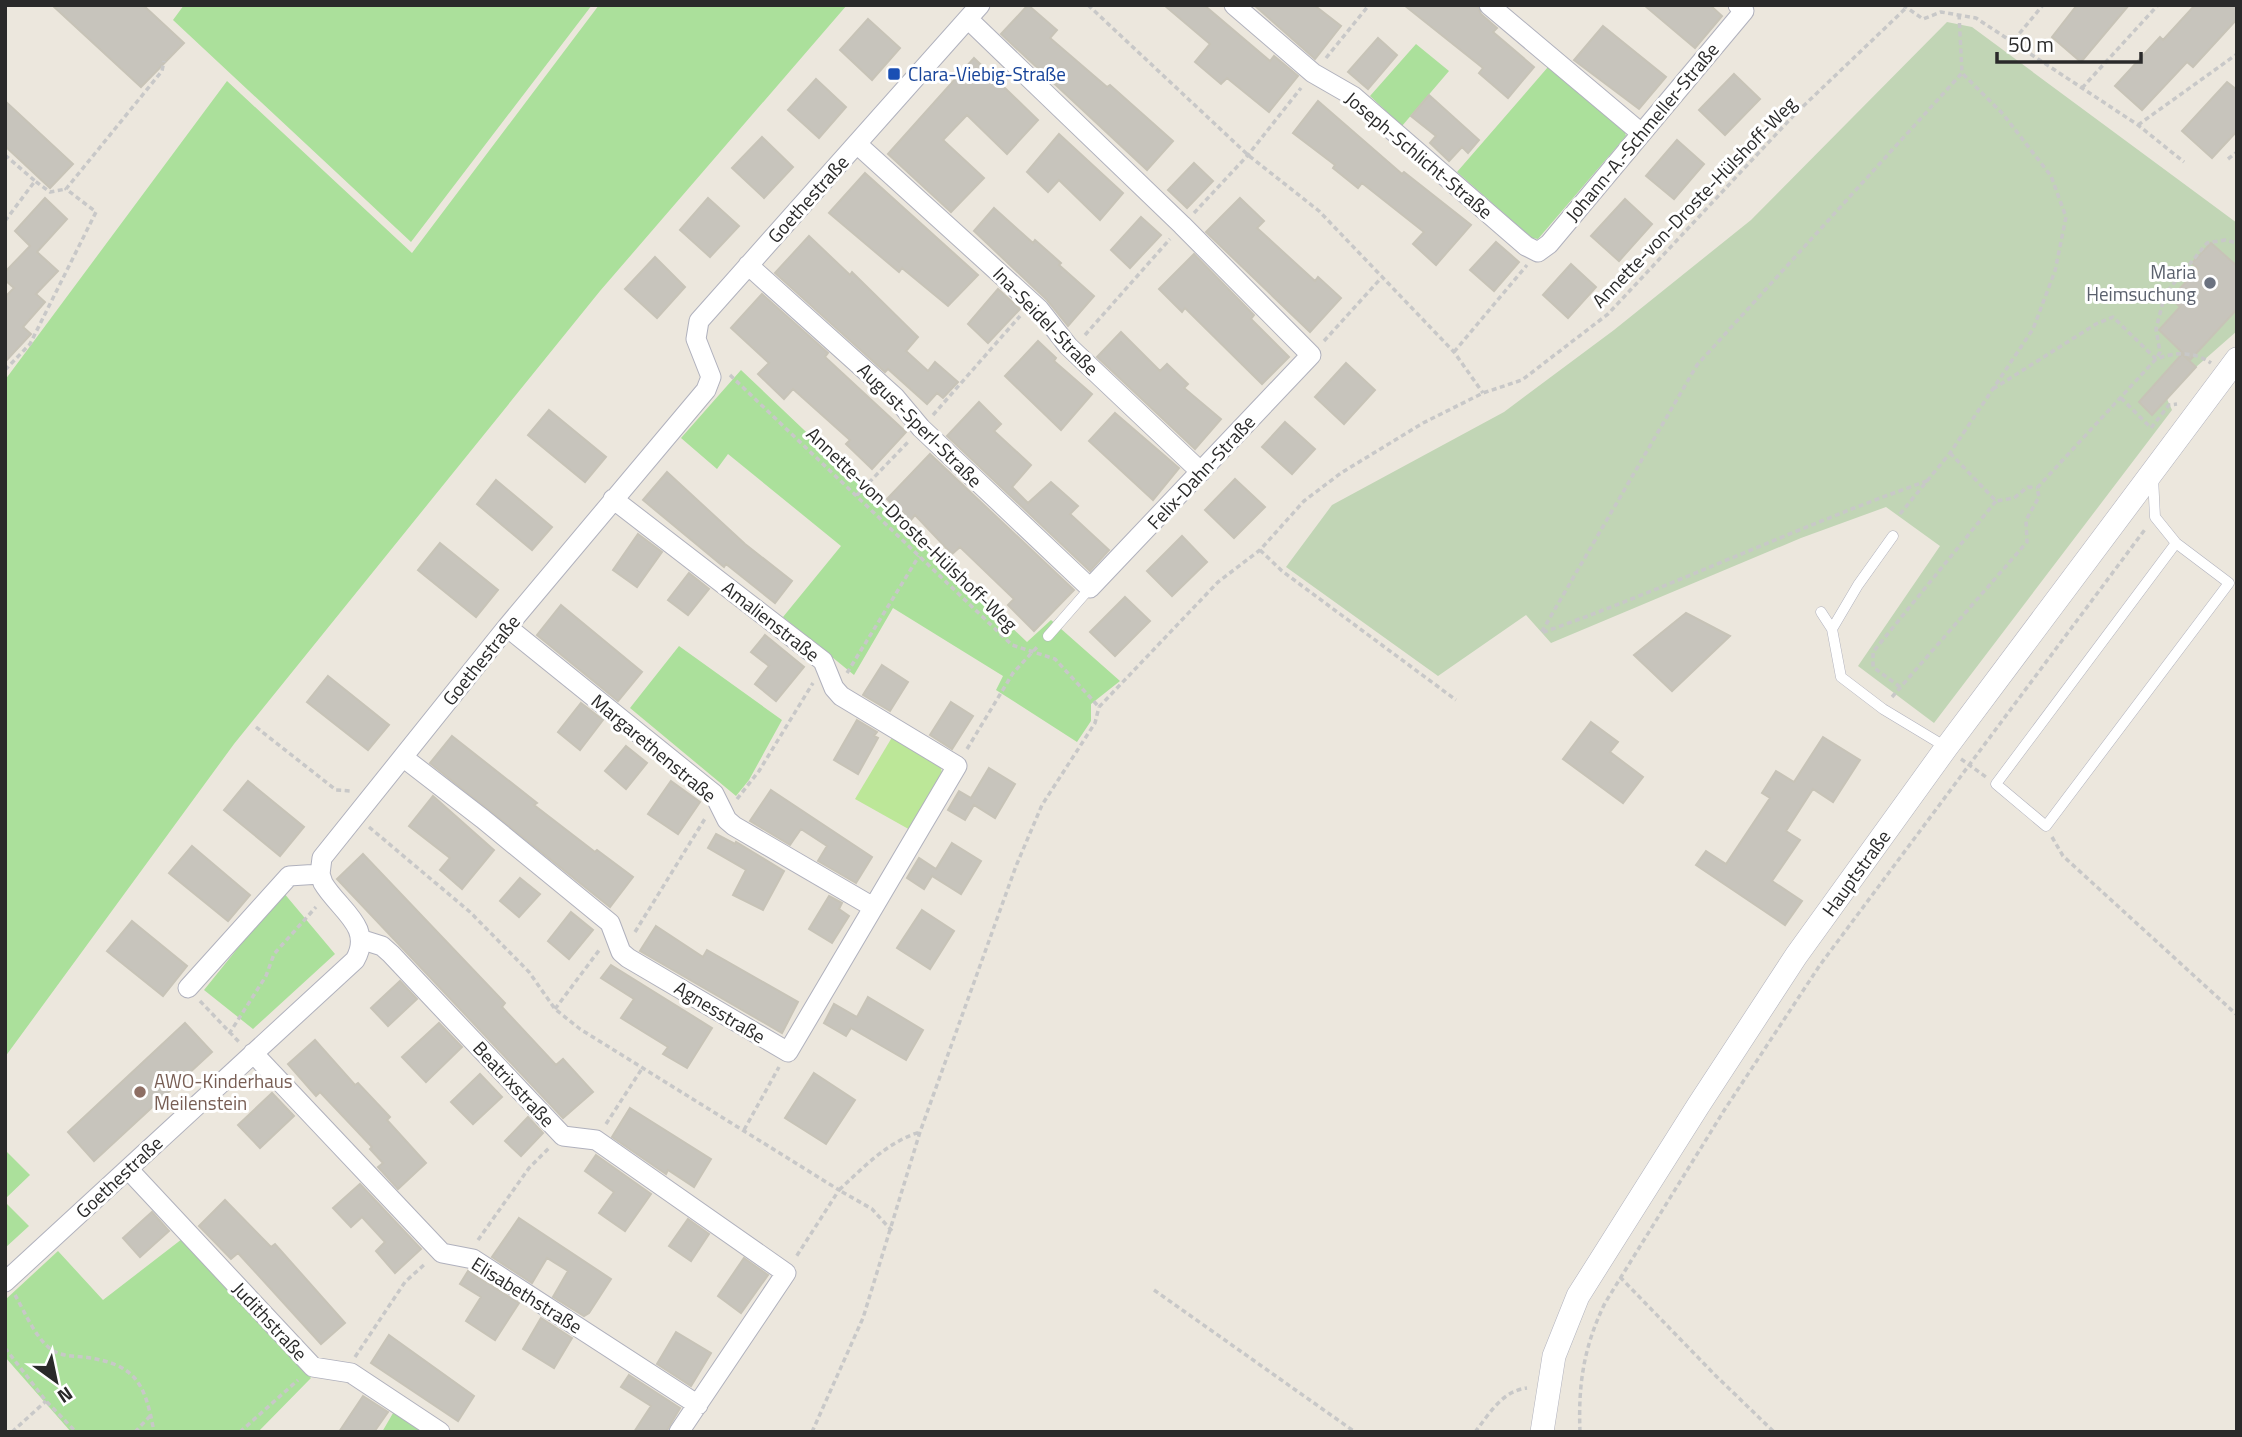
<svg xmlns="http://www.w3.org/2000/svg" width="2242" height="1437" viewBox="0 0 2242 1437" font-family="'Titillium Web',sans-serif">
	<rect width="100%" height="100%" fill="#ece7dd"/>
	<path fill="#abe09b" d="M184,5H592L411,242L173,20Z
		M599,5H847L600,291L234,744L5,1057V380L227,81L412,253Z
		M1416,44L1449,71L1402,126L1370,96Z
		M1548,67L1624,129L1626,136L1538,239L1532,238L1457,172Z
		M741,370L1027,642L1051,620L1120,681L1091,704V721L1077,742L996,690L1003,676L893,608L854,675L783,617L841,546L728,454L717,469L681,438Z
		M679,646L782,720L749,780L736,796L630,708Z
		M283,892L335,954L253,1029L204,990Z
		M5,1150L30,1175L5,1199Z
		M5,1202L29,1226L5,1248Z
		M182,1239L311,1378L258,1432H71L5,1357V1300L58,1251L103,1300Z
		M396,1408L430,1432H382Z"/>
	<path fill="#c1d5b5" d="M1947,22L1972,27L2237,223V331L2196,367L2167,399L2172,410L1934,723L1858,666L1940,546L1886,507L1801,538L1551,643L1526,615L1438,676L1286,567L1332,505L1504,412L1614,330L1751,220Z"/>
	<path fill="#bce798" d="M894,734L940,765L943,776L912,831L855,799Z"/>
	<path fill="#c7c4bc" stroke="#c7c3b7" stroke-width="2" d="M52,5H143L184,43L141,87Z
		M1028,5L1057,30L1050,38L1107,87L1110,85L1173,141L1147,170L1001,34Z
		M1164,5H1204L1270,61L1274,56L1298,76L1269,112L1227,78L1221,84L1195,62L1210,44Z
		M1254,5H1314L1341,26L1315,59Z
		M1404,5H1477L1481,14L1497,28L1493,32L1534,67L1508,98L1479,73L1483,68Z
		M1644,5H1710L1722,16L1695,48Z
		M2077,5H2129L2081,62L2052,37Z
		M2195,5H2237V19L2193,67L2187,62L2142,110L2115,86L2160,37L2163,40Z
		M868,19L900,48L872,80L840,50Z
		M1603,26L1666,77L1639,109L1574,60Z
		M1378,38L1397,55L1368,89L1348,72Z
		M974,58L1038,120L1007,154L967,115L943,140L984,178L951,212L888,154Z
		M1734,74L1760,99L1725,135L1699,110Z
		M816,79L846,107L819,138L788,110Z
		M2227,82L2237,90V131L2212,158L2182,131Z
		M1429,95L1479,140L1468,153L1462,147L1449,161L1430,143L1436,136L1411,116Z
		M5,101L73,164L50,188L5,146Z
		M1318,101L1402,174L1404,172L1471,225L1436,265L1413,244L1424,232L1362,183L1358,188L1333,168L1335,165L1293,133Z
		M1059,134L1123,193L1100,220L1059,180L1048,192L1027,172Z
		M762,137L793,167L764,198L732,168Z
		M1677,140L1704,164L1674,199L1646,176Z
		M1194,163L1213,181L1187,208L1168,190Z
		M865,173L978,275L948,306L902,268L899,272L829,213Z
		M45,198L67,219L37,252L58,271L36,294L45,302L23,327L31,334L5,362V297L14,288L5,280V272L30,246L15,231Z
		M708,198L739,226L710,257L680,230Z
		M1240,198L1264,221L1257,228L1315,281L1318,277L1341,298L1310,332L1206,232Z
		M1625,199L1652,224L1619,261L1591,236Z
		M994,208L1033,243L1035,240L1061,263L1059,265L1094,296L1068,326L1047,300L974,231Z
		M1141,217L1161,235L1130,268L1111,250Z
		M809,236L850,275L852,272L918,337L906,351L928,371L935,362L958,382L943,398L937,393L927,404L888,369L885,372L775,273Z
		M1496,242L1519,262L1494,291L1470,270Z
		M2211,243L2237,266V309L2190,360L2159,330L2180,307L2171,298L2198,269L2192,263Z
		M1194,254L1254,315L1251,319L1289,357L1262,384L1185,308L1182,312L1159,289Z
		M655,257L685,287L657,318L625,289Z
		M1571,264L1596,287L1568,318L1543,295Z
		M998,289L1020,309L988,343L968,324Z
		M762,294L828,353L825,357L906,432L872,469L846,444L850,440L793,389L784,399L758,374L769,363L731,328Z
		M1121,332L1160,371L1167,364L1188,384L1184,388L1221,419L1195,449L1097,357Z
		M1038,341L1056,358L1054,361L1092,394L1061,430L1005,376Z
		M2182,354L2196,367L2152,415L2139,402Z
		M1346,363L1375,390L1344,424L1315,397Z
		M979,402L1001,424L994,431L1031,465L1012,487L1028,503L1051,482L1078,506L1070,514L1109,550L1090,571L947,436Z
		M549,410L606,457L585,482L528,435Z
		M1115,413L1179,468L1153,500L1089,441Z
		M1285,422L1315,449L1292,474L1262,447Z
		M930,454L1074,590L1034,631L1008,605L1014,599L960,547L952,554L915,515L910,521L887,499Z
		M667,472L745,544L792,581L775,603L726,564L724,567L643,500Z
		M1235,479L1265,507L1234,538L1205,510Z
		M496,480L552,527L532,550L477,504Z
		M638,534L662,552L637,587L613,570Z
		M1182,536L1207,562L1172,596L1147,571Z
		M440,543L498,590L476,617L418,570Z
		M689,573L709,589L688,615L668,600Z
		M1125,597L1150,621L1115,656L1090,632Z
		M561,605L642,672L618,701L537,635Z
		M1686,613L1730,636L1672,691L1634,655Z
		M765,635L804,667L776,701L755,684L769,666L751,652Z
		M882,665L908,682L890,711L863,695Z
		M328,676L389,725L368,750L307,702Z
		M951,702L973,716L952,749L930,735Z
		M581,703L603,720L580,750L558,732Z
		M857,720L877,732L874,736L878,738L858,774L834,760Z
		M1591,722L1618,742L1610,752L1643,777L1623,803L1563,759Z
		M452,736L537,803L534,805L595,852L597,850L633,877L610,907L430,763Z
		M1823,737L1860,760L1833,802L1813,789L1786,831L1800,840L1772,881L1802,901L1785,925L1696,865L1706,851L1726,864L1770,798L1762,793L1776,771L1794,782Z
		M626,746L647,763L626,789L605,771Z
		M989,768L1015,784L995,818L974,805L965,820L948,810L959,791L971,798Z
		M248,781L304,827L280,856L224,810Z
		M671,781L700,802L678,834L648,814Z
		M771,790L872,857L856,883L818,861L827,846L801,829L790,845L750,821Z
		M433,796L494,850L462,889L440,870L450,858L409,826Z
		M716,834L735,844L736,842L784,871L763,910L733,895L746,870L708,848Z
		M952,843L981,861L961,894L932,876L924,889L907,878L919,858L936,869Z
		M192,846L250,895L228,921L169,873Z
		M363,854L505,1003L502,1007L556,1065L563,1059L593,1092L563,1118L337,879Z
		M520,878L540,894L519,917L500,901Z
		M829,896L842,903L839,909L849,916L832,943L809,929Z
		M922,910L954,931L930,969L897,948Z
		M571,912L593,930L569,959L548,941Z
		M132,921L187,966L163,996L107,951Z
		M656,926L703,957L707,950L798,1002L782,1033L640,951Z
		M611,965L712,1028L687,1068L663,1054L668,1047L621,1018L634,999L601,978Z
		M400,981L417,999L388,1026L371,1008Z
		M868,997L923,1030L906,1060L851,1028L846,1036L824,1023L834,1004L857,1017Z
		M185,1023L212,1052L94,1161L68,1132Z
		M439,1023L462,1047L426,1082L402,1057Z
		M315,1040L355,1085L358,1083L390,1117L387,1120L426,1163L398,1189L378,1167L383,1163L370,1149L372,1147L320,1092L316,1096L288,1064Z
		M814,1073L855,1100L826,1144L785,1118Z
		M480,1074L502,1097L473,1124L451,1102Z
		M272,1093L294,1116L260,1148L238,1125Z
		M630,1108L711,1159L694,1187L668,1170L666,1174L612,1137Z
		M528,1117L543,1133L521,1156L505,1141Z
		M596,1155L651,1194L625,1231L599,1213L614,1192L585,1171Z
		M360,1184L421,1249L395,1273L376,1251L385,1242L362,1217L351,1227L333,1208Z
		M225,1200L271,1247L275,1244L345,1323L321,1344L238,1253L231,1259L199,1226Z
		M152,1212L169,1231L140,1257L123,1238Z
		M519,1218L611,1279L589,1313L584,1316L553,1297L568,1271L547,1258L532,1283L492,1257Z
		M688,1219L709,1234L691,1261L669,1246Z
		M744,1258L768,1275L741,1313L718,1296Z
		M468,1271L519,1303L495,1340L466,1321L481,1297L460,1284Z
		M541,1318L572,1338L554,1368L523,1349Z
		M676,1332L711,1353L691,1386L657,1364Z
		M389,1335L474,1396L458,1421L371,1363Z
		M629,1375L680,1408L666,1432H634L651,1406L621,1387Z
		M363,1396L388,1412L374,1432H339Z"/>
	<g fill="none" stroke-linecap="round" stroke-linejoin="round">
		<g stroke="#b0b1bd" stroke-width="11">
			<path id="service" d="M2153,477L2155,517L2176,543L1996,784L2046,826L2229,583L2176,543
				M1821,612L1832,629L1841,677L1883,709L1946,747
				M1832,629L1858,585L1893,536
				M1048,636L1090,588"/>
		</g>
		<g stroke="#b0b1bd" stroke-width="21">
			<path id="minor" d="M1234,5L1313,73L1353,96L1526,246L1538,252L1549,244L1744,11L1738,5
				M1489,5L1641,133
				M857,144L1039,309L1068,346L1201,472
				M748,265L895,397L921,428L1090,588L1311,355L1182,225L968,19
				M507,627L714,794L727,820L734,826L873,907
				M404,758L483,819L610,923L621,952L628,958L788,1052L957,766L841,696L834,688L823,661L613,499
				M363,940L382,946L391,954L563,1136L596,1140L786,1273L679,1432
				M188,988L289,876L320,874
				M253,1053L442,1253L473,1259L698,1405
				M128,1169L313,1367L351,1373L440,1432
				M5,1282L355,960C374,927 339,910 323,883L320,874L322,858L507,627L706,390L711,377L696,339L699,321L980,5"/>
		</g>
		<g stroke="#b0b1bd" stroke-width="24">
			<path id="tertiary" d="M1542,1432L1554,1356L1578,1296L1698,1106L1796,956L1946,748L2237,359"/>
		</g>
		<path stroke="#c8c8c8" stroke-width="3.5" stroke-dasharray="5 3.5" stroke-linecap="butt" d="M1088,5L1248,155L1319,211L1454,352L1483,393
			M1903,5L1923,19L1941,12L1976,18L2138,125L2184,162
			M2014,40L2043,5
			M1326,58L1369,5
			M2082,88L2158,5
			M2138,125L2237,54
			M5,155L35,181
			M2228,159L2237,152
			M1194,213L1248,155L1301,88
			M5,221L35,181L50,192L66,189
			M1085,335L1170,239
			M1324,341L1383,276
			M1454,352L1527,265
			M5,370L30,344L96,212L66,189L162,71L164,61
			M730,375L1012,645L1055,659L1099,707
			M1993,389L2096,324L2113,317L2156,359C2174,352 2194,351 2211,363
			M2121,398L2151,428L2169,405L2177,404
			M933,415L1020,316
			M1950,453L1996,501L2014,498L2028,487L2037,488
			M1927,481L1950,453L2033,329L2055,271L2066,217L2051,176L2003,114L1962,73
			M857,495L909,441
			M1900,514L1927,481C1796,527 1672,587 1541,633L1697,365L1962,73L1959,14
			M1260,550L1282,571L1456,700
			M847,673L919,556
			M1900,687L1873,667V652L1996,501
			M1892,697L2027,542L2026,520L2039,497L2037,488L2156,359L2160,352L2156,329L2165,294L2207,243L2225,240L2237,243
			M1099,707L1218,582L1260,550L1304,501L1341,473L1423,423L1483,393L1522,380L1608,314L1795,114L1906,8
			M256,727L336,790L351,791
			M967,749L1013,673L1038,646
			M1961,759L1986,777
			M737,799L759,771L813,683
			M369,827L470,912L529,972L555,1009L580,1029L839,1190L796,1257
			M2052,837L2063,856L2237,1015
			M635,932L706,817
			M200,1001L240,1043
			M555,1009L600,949
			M229,1034L266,976L274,954L316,907
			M606,1124L643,1067
			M744,1130L779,1067
			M892,1231L872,1209L839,1190C864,1167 887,1142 920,1132
			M478,1240L529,1168L550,1147
			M1620,1277L1715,1375L1774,1432
			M1154,1290L1355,1432
			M15,1295C25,1312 35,1338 52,1350C61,1356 73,1356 84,1357C136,1364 145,1383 154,1432
			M5,1348L46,1401L76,1432
			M355,1357L405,1282L426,1263
			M12,1432L46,1401
			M135,1432L151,1415
			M240,1432L298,1380
			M812,1432L863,1318L920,1132L1016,866L1042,805L1095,723L1099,707
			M1475,1432C1490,1413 1502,1391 1527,1388
			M1580,1432C1578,1384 1584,1346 1605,1303L1725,1109L1820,965L2146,528"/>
		<use href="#service" stroke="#fff" stroke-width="10"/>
		<use href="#minor" stroke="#fff" stroke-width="19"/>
		<use href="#tertiary" stroke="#fff" stroke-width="23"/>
	</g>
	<rect fill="#1a4fb4" stroke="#fff" stroke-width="2.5" x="887" y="67" width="14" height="14" rx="3.5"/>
	<circle fill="#6b7280" stroke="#fff" stroke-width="2.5" cx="2210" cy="283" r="7"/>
	<circle fill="#8d6e63" stroke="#fff" stroke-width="2.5" cx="140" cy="1092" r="7"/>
	<g text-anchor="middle" stroke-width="6" stroke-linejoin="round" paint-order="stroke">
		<g font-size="19" fill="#164399" stroke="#fff" text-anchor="start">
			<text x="908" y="81">Clara-Viebig-Straße</text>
		</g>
		<g font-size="19" fill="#2a2a2a" stroke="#fff">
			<text transform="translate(1642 132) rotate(-50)" y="7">Johann-A.-Schmeller-Straße</text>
			<text transform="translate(1419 155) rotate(40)" y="7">Joseph-Schlicht-Straße</text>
			<text transform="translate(808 199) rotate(-48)" y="7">Goethestraße</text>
			<text transform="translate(1694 202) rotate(-46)" y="7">Annette-von-Droste-Hülshoff-Weg</text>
			<text transform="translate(1046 321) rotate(46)" y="7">Ina-Seidel-Straße</text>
			<text transform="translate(920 425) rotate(45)" y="7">August-Sperl-Straße</text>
			<text transform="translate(1201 472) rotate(-47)" y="7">Felix-Dahn-Straße</text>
			<text transform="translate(912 529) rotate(44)" y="7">Annette-von-Droste-Hülshoff-Weg</text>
			<text transform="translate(771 621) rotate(38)" y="7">Amalienstraße</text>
			<text transform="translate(481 660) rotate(-51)" y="7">Goethestraße</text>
			<text transform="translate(654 748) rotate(40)" y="7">Margarethenstraße</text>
			<text transform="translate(1856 873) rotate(-54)" y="7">Hauptstraße</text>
			<text transform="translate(720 1012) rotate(31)" y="7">Agnesstraße</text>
			<text transform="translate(514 1084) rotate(47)" y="7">Beatrixstraße</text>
			<text transform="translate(119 1177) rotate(-43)" y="7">Goethestraße</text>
			<text transform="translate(527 1295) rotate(32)" y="7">Elisabethstraße</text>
			<text transform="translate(270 1321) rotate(47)" y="7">Judithstraße</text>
		</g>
		<g font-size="19" fill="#5b616d" stroke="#fff" text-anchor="end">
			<text x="2196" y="279">Maria<tspan x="2196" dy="22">Heimsuchung</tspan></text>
		</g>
		<g font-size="19" fill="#785e54" stroke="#fff" text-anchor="start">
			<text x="154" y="1088">AWO-Kinderhaus<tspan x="154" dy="22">Meilenstein</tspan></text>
		</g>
	</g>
	<rect width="2242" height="1437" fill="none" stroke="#2a2a2a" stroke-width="14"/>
	<g transform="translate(56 1381) rotate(147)" stroke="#ffffff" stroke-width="5" paint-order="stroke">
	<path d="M0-5L12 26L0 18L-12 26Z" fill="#2a2a2a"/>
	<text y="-10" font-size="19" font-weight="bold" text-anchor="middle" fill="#2a2a2a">N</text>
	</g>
	<path d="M1997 52v10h144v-10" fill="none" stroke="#2a2a2a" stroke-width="3.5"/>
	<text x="2008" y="52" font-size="21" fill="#2a2a2a" stroke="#ffffff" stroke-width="5" paint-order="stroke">50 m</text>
</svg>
